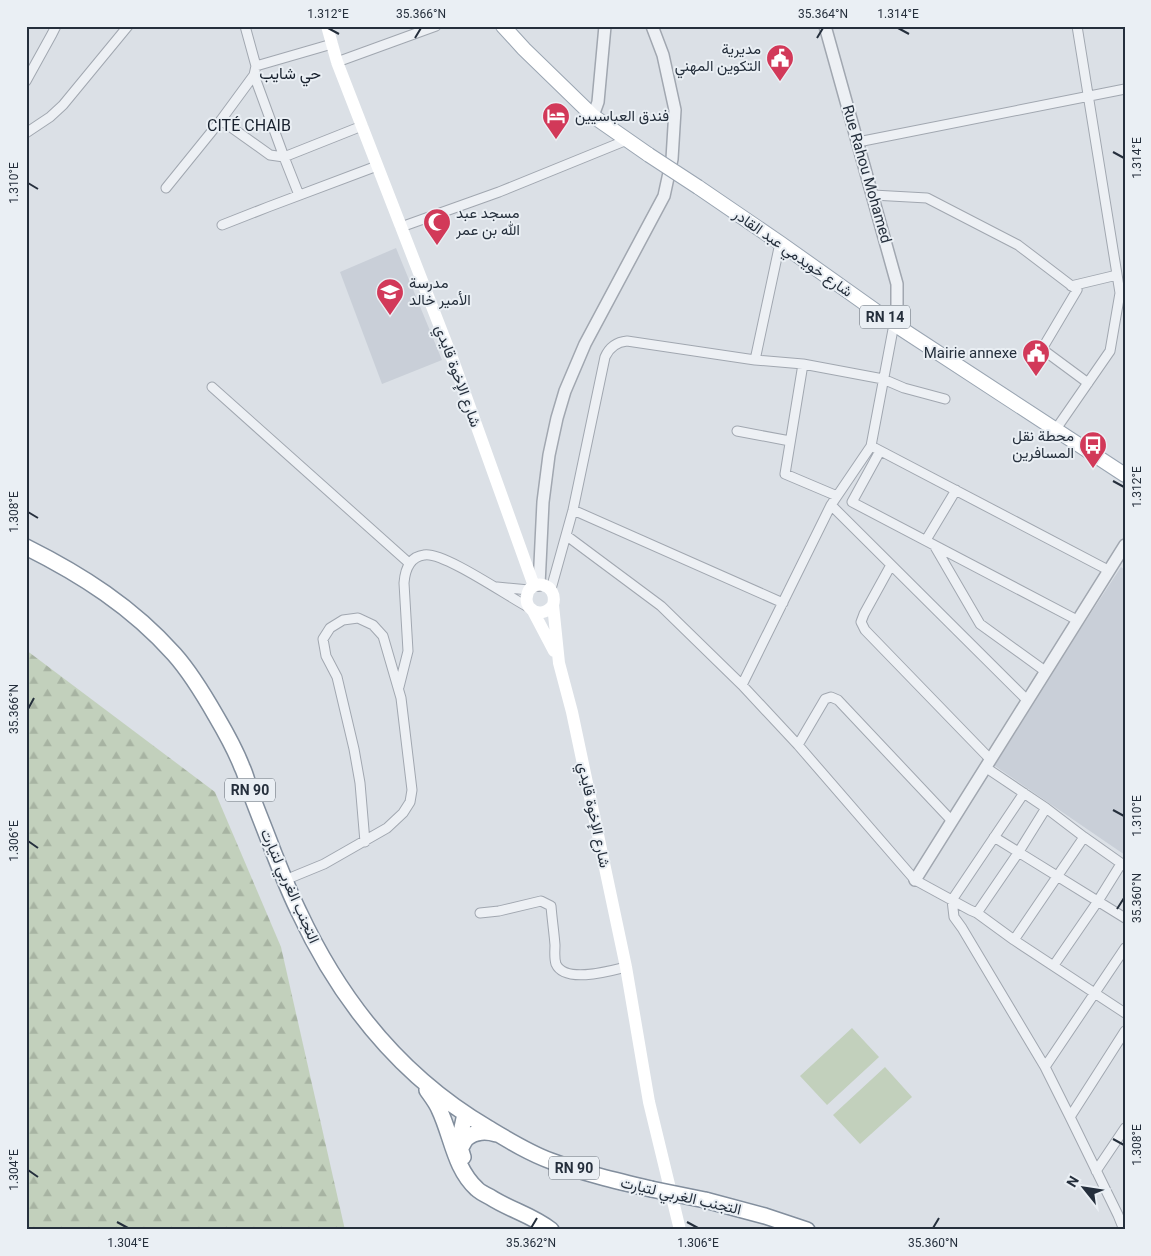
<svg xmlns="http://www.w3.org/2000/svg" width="1151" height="1256" viewBox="0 0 1151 1256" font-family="Roboto,Vazirmatn,sans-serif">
	<defs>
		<pattern id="forest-firs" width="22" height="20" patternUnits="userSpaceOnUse" patternTransform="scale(1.25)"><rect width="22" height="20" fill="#c2d0bc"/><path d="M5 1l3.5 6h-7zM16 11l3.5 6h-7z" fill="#a7b3a2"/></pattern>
	</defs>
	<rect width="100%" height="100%" fill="#dbe0e6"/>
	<path fill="#c9cfd8" d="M396,248L442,360L382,384L340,272Z
		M1121,567L1125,570V855L992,764Z"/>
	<path fill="#c2d0bc" d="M852,1028L879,1057L827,1105L800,1076Z
		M885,1067L912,1097L860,1144L833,1115Z"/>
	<path fill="url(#forest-firs)" d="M26,650L215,792L281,947L345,1230H26Z"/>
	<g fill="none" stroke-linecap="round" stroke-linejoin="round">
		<g stroke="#a1a7b0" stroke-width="11">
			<path id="minor" d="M245,26L256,66L254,75L284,157L299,195
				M337,62L436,26
				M256,66L332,44
				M26,81L52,34L56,26
				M221,120L270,155L284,157L362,126
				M26,133L50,117L63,105L128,26
				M858,142L1125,89
				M166,188L221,120L254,75
				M873,195L927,198L1018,245L1077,290L1042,349L1088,383
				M222,225L268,207L377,166
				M401,227L499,192L627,140
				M1071,286L1117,275
				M755,360L780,243
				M803,364L785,474L837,496
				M212,387L409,563
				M1056,429L1110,351L1120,293L1077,26
				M737,431L790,441
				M875,448L1108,570
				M880,451L852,502L1077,620
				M831,505L1027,700
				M573,510L783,603
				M567,536L661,606L742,685L798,745L915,880L970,910L977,913L1014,940L1125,1013
				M926,540L956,490
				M934,545L980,624L1045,671
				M891,565L864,614L861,622L865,630L990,759
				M497,587L529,590
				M551,589L573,510L605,357C609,348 616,342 627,341L755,360L803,364L883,379L904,388L945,399
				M742,685L831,505L871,446L894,324
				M399,687L408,651L404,583C405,570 409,557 424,555C443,551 510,598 530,608
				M798,745L825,699L831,697L838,700L952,821
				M985,767L1046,808L1084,837L1125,866
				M1024,793L952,900L954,917L962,928L1045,1067L1070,1117L1118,1215L1124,1230
				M994,837L1125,918
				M285,880L324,864L387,828L403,813L410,802L412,790L401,698L383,636L373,625L358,618L343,620L330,628L323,639L326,656L337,677L354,749L360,783L365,842
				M480,913L499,911L541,901L551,906C552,919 554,932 555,945C555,951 554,958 556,964C565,984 610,971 626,967
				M977,913L1018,853L1046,808
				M1014,940L1084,837
				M1054,965L1098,901L1121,864
				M1045,1067L1125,948
				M1070,1117L1125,1031
				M1096,1171L1125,1128"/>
		</g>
		<g stroke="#a1a7b0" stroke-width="14">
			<path id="tertiary" d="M825,26L897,284V308L894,324
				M593,116L598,102L605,26
				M539,585L543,502L549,455L557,418L565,391L585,344L664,196L672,159L675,110L663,55L652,26
				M915,880L1125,545"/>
		</g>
		<g stroke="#9aa5b2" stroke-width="16">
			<path id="primary" d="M503,26L524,49L593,116L649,155
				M698,187L780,243L894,324L1125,475"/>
		</g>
		<g stroke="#828e9d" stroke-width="18">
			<path id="trunk" d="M26,547C82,575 132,607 174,654C191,673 204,695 216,716C226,733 235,749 242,767C246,775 248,785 251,794C258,813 266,832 273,851C281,871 289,892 299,912C341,1002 401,1077 488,1128C508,1140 529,1153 551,1161C583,1173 617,1181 651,1189
				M427,1090C431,1096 436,1102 439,1109C452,1136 454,1168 477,1189C480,1192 486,1195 490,1197C510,1210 532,1215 551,1230
				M460,1149C462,1146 464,1141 467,1138C475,1131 487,1131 496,1134
				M463,1157C457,1143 462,1129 465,1114
				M705,1200L765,1216L807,1230"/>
		</g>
		<use href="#minor" stroke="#edf0f4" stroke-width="9"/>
		<use href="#tertiary" stroke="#edf0f4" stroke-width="11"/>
		<path stroke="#fff" stroke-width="12" d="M327,26L337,62L454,363L534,586
			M553,605C547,613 537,616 529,607C527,604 526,600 527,596C530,577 559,583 553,605L559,663L572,712L626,967L649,1102L680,1230
			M533,611L554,651"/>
		<use href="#primary" stroke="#fff" stroke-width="14"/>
		<use href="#trunk" stroke="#fff" stroke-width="15"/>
		<g stroke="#9aa5b2" stroke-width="16" stroke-linecap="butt">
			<path id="primary-bridge" d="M649,155L698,187"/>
		</g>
		<g stroke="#828e9d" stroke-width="18" stroke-linecap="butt">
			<path id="trunk-bridge" d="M651,1189L705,1200"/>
		</g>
		<use href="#primary-bridge" stroke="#fff" stroke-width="14"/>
		<use href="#trunk-bridge" stroke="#fff" stroke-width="15"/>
	</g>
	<path fill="none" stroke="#252f3c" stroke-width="2" d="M328,28L339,34M898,28L909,34M415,38L421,28M817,38L823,28M1113,152L1124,158M28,183L38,189M1113,481L1124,487M28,512L38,518M28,709L34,698M1113,810L1124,816M28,841L38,848M1117,909L1124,898M1113,1139L1124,1145M28,1170L38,1177M117,1222L128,1228M687,1222L698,1228M531,1228L537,1218M933,1228L939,1218"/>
	<defs>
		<g id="civic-pin" transform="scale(1.4375)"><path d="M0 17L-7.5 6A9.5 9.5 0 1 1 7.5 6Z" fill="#d23959" stroke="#eaeff4"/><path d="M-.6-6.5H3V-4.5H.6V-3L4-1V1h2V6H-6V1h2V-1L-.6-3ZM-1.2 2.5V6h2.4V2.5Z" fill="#fff"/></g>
		<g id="hotel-pin" transform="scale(1.4375)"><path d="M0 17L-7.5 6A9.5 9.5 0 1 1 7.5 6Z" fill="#d23959" stroke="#eaeff4"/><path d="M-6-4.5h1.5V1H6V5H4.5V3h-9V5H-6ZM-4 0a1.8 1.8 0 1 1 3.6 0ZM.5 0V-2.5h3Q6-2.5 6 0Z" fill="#fff"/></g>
		<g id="mosque-pin" transform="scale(1.4375)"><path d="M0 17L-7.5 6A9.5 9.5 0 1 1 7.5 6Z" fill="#d23959" stroke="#eaeff4"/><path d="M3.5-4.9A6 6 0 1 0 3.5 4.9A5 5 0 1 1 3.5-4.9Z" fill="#fff"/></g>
		<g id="school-pin" transform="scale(1.4375)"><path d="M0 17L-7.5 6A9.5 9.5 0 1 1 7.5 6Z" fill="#d23959" stroke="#eaeff4"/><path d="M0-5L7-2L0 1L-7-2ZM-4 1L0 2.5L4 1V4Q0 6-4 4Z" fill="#fff"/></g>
		<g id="bus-pin" transform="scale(1.4375)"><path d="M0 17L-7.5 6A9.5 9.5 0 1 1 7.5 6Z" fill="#d23959" stroke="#eaeff4"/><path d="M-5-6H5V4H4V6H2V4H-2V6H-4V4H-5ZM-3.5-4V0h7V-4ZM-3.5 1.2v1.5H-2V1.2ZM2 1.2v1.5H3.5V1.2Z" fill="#fff"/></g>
	</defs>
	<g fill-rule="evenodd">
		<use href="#civic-pin" x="780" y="58"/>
		<use href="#hotel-pin" x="556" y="116"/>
		<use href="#mosque-pin" x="437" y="222"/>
		<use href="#school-pin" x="390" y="292"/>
		<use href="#civic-pin" x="1036" y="353"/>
		<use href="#bus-pin" x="1093" y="445"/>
	</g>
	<g text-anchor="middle" stroke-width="4" stroke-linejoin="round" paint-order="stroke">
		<g fill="#eaeff4" stroke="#606973" stroke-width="1">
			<rect x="860" y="305.5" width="50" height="23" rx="4"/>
			<rect x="225" y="778.5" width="50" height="23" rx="4"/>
			<rect x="549" y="1156.5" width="50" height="23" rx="4"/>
		</g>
		<g font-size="14" font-weight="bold" fill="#252f3c">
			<text x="885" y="322">RN 14</text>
			<text x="250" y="795">RN 90</text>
			<text x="574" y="1173">RN 90</text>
		</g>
		<g font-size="15" fill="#252f3c" stroke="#eaeff4" text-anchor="end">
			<text x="761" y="54">مديرية<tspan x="761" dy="17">التكوين المهني</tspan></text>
			<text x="575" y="121" text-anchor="start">فندق العباسيين</text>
			<text x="456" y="218" text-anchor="start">مسجد عبد<tspan x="456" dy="17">الله بن عمر</tspan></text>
			<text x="409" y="288" text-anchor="start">مدرسة<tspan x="409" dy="17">الأمير خالد</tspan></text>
			<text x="1017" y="358">Mairie annexe</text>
			<text x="1074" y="441">محطة نقل<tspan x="1074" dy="17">المسافرين</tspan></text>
		</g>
		<g font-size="15" fill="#252f3c" stroke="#eaeff4">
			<text transform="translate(867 174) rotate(74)" y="5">Rue Rahou Mohamed</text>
			<text transform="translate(793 253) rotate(35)" y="5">شارع خويدمي عبد القادر</text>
			<text transform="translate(458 376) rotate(70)" y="5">شارع الإخوة قايدي</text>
			<text transform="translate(594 815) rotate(78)" y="5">شارع الإخوة قايدي</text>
			<text transform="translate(290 886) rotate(66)" y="5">التجنب الغربي لتيارت</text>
			<text transform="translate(681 1196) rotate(13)" y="5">التجنب الغربي لتيارت</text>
		</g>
		<g font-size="16" fill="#17202d" stroke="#eaeff4">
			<text x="290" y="79">حي شايب</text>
			<text x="249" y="131">CITÉ CHAIB</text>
		</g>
	</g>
	<rect width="1151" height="1256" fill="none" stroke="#eaeff4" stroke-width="55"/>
	<g transform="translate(1084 1188) rotate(300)" stroke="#eaeff4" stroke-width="4" paint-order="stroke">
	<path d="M0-4L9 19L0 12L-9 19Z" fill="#252f3c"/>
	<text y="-8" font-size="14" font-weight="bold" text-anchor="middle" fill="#252f3c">N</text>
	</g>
	<rect x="28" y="28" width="1096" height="1200" fill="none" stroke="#252f3c" stroke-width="2"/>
	<g font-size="12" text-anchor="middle" fill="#252f3c">
		<text x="328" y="18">1.312°E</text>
		<text x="421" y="18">35.366°N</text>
		<text x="823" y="18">35.364°N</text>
		<text x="898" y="18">1.314°E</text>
		<text transform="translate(1137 158) rotate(-90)" y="4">1.314°E</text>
		<text transform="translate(14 183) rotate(-90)" y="4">1.310°E</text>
		<text transform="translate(1137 487) rotate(-90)" y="4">1.312°E</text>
		<text transform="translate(14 512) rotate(-90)" y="4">1.308°E</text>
		<text transform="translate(14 709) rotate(-90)" y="4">35.366°N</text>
		<text transform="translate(1137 816) rotate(-90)" y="4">1.310°E</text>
		<text transform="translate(14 841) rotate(-90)" y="4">1.306°E</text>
		<text transform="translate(1137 898) rotate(-90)" y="4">35.360°N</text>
		<text transform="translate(1137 1145) rotate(-90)" y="4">1.308°E</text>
		<text transform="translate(14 1170) rotate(-90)" y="4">1.304°E</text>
		<text x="128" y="1247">1.304°E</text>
		<text x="531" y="1247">35.362°N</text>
		<text x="698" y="1247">1.306°E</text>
		<text x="933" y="1247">35.360°N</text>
	</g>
</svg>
